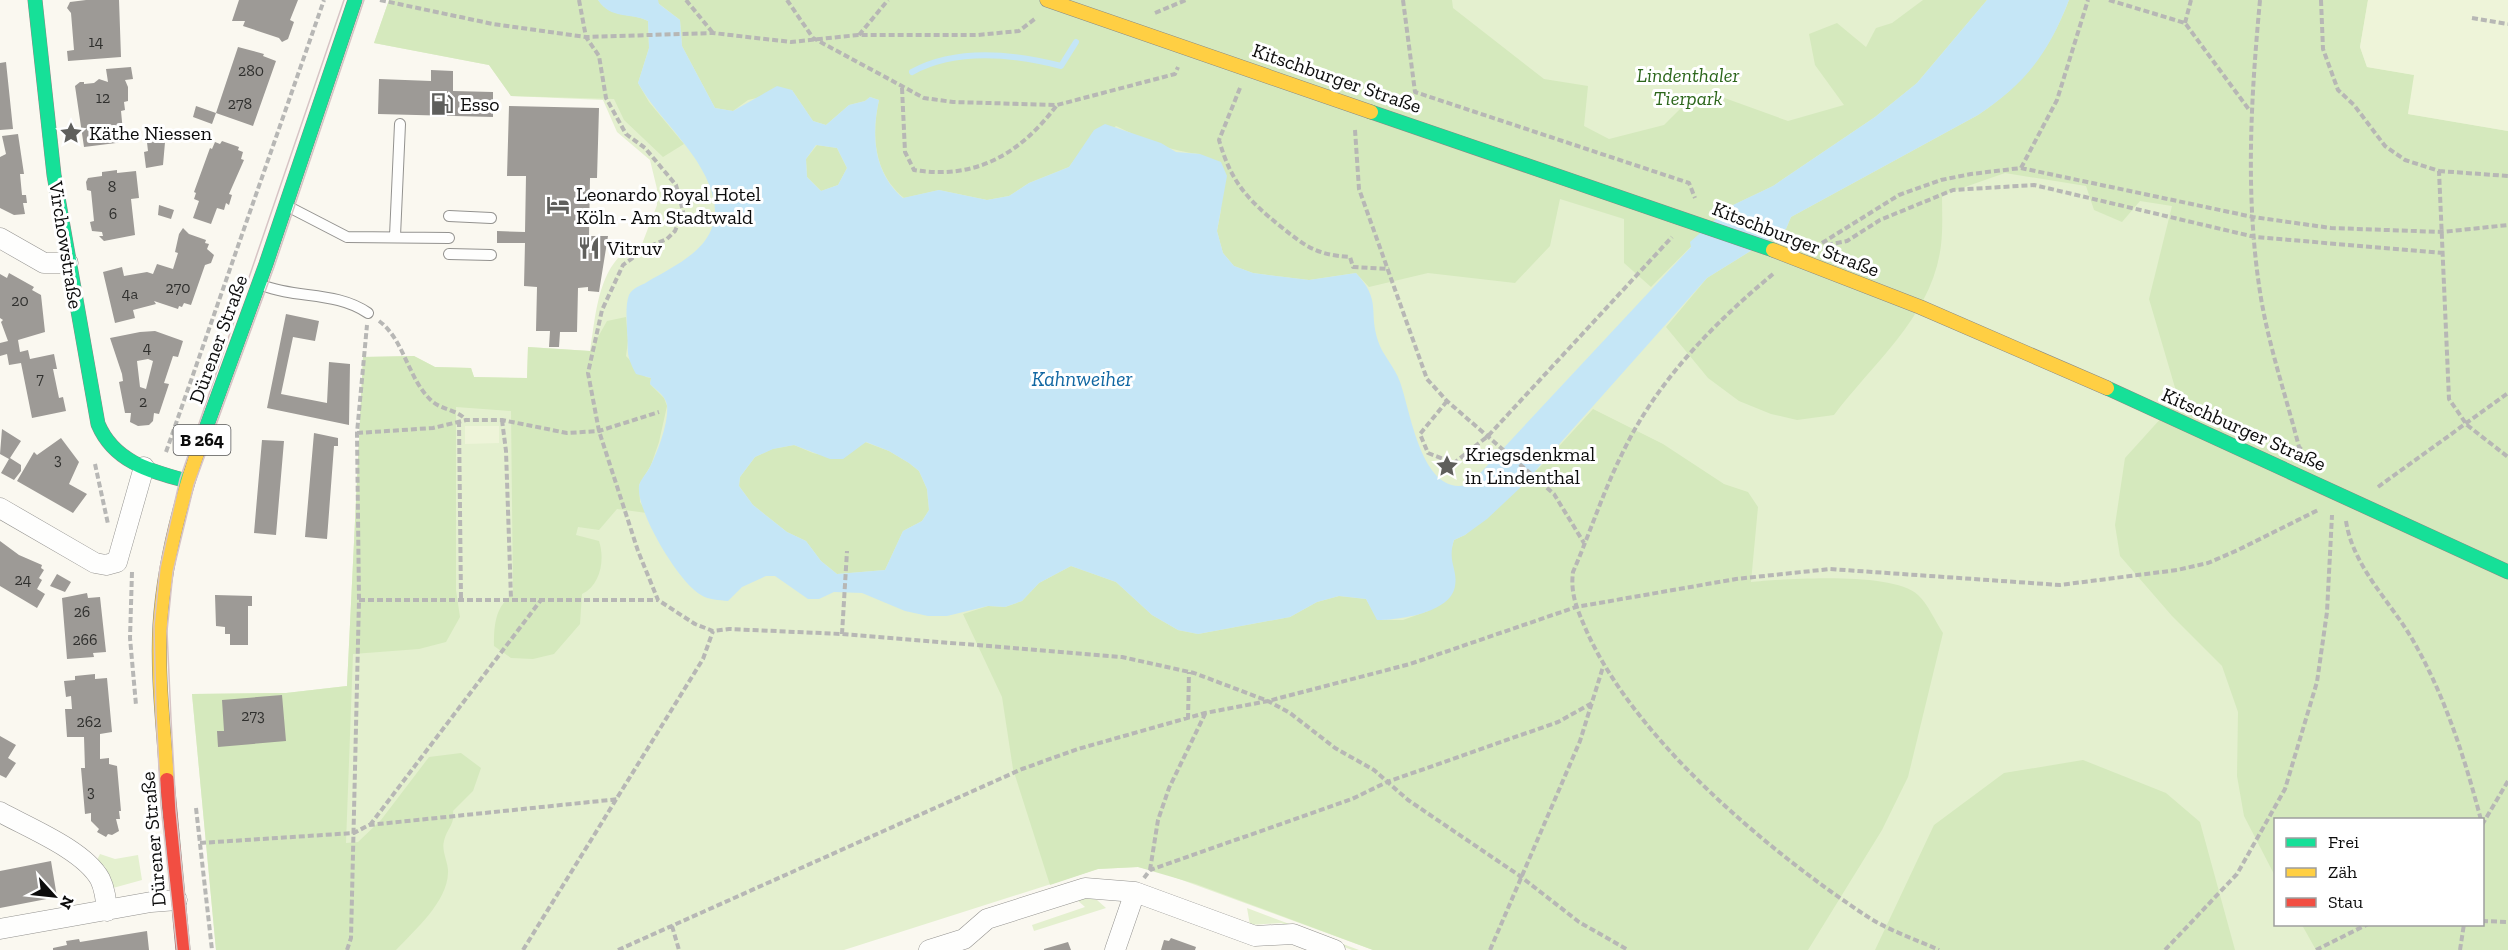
<svg xmlns="http://www.w3.org/2000/svg" width="2508" height="950" viewBox="0 0 2508 950" font-family="'Zilla Slab',serif">
	<rect width="100%" height="100%" fill="#faf8f0"/>
	<path fill="#e4f0cf" fill-rule="evenodd" d="M389,0H2508V950H1373L1160,872L1138,867L1098,869L844,950H216L192,694L286,693L347,686L363,357L414,356L435,367L471,368L474,377L527,378L528,347L590,351C595,320 597,282 618,258C623,251 635,248 642,244L657,205V189L650,160L617,132L603,100L511,96L489,65L374,43ZM2276,820H2482V924H2276Z
		M100,854L115,859L138,855L142,880L113,888L105,867L97,860Z
		M1087,898L1097,900L1106,908L1034,931L1032,925L1085,907L1076,899Z
		M1247,908L1359,950H1352L1281,923L1250,925Z"/>
	<path fill="#d5e9bd" d="M389,0H598C611,19 630,12 648,21L649,48L638,83L649,102L684,144L663,157L624,120L614,99L511,96L489,65L374,43Z
		M658,0H1452L1453,8L1544,79L1588,86L1584,126L1609,139L1664,125L1686,103L1719,96L1788,121L1844,105L1815,65L1809,34L1837,23L1866,47L1876,28L1892,23L1923,0H1987L1917,83L1875,117L1773,186L1731,206L1651,287L1624,263V219L1560,199L1550,246L1515,283L1428,273L1369,287L1356,273L1309,280L1253,273L1234,266L1223,253L1217,231L1221,210L1200,154C1172,152 1142,139 1116,126L1075,159L1069,167L1029,183L1009,196L987,200L939,190L904,198C874,173 871,136 879,100L870,97L865,101L849,105L826,125L813,121L792,90L748,100L733,111L715,108L682,46L680,20L658,3Z
		M2069,0H2368L2360,47L2367,67L2415,75L2408,114L2508,131V950H2316L2302,925L2482,924V820H2276L2275,876L2244,816L2237,776L2238,712L2222,666L2172,616L2120,556L2115,525L2125,458L2163,416L2176,391L2149,299L2172,206L2140,201L2122,222L2094,210L2086,186L2005,173L1942,195C1942,211 1943,229 1941,245C1933,315 1874,362 1834,415L1797,420L1771,414L1739,401L1708,378L1666,327L1707,278L1786,229L1791,217L1978,115C2023,85 2050,50 2069,0Z
		M817,145L837,148L847,168L838,185L821,191L807,177L806,159Z
		M626,317L628,341L626,356L646,377L651,378L650,384L664,398L667,406L659,442L651,465L639,485L640,502L647,513L617,509L599,530L578,527L576,535L599,541C605,559 601,585 582,594L580,624L554,654L533,659L511,658L494,646C494,625 495,607 513,594L511,411L456,407V590L460,617L446,642L419,649L353,654L346,843L358,842L381,820L429,757L461,753L481,768L473,791L453,811C455,825 447,828 444,841C441,851 449,863 448,873C447,902 415,930 396,950H216L192,694L286,693L347,686L363,357L414,356L435,367L471,368L474,377L527,378L528,347L590,351L607,321Z
		M1593,409L1663,444L1724,484L1748,492L1758,507L1751,582C1785,579 1893,571 1918,595C1928,604 1935,621 1943,633L1908,777L1882,830L1808,950H1373L1196,884L1138,867L1098,869L1050,885L1013,769L1002,697L963,614L988,606L1005,607L1022,601L1039,583L1071,566L1116,582L1152,615L1178,630L1198,634L1290,617L1317,602L1339,596L1366,599L1378,620H1403L1428,611L1451,566L1450,554L1454,540L1465,535L1541,466Z
		M865,442L889,451L909,463L919,471L927,489L929,510L922,521L903,531L885,570L837,574L821,561L806,541L787,532L753,505L739,486L740,477L755,457L772,449L794,445L813,453L842,459Z
		M2083,760L2166,793L2200,822L2235,950H1875L1934,825L2004,773Z"/>
	<path fill="#eef4d9" d="M2368,0H2508V131L2408,114L2414,75L2367,67L2360,47Z
		M465,426H499V443L465,444Z"/>
	<path fill="#c5e6f6" fill-rule="evenodd" d="M598,0H658L659,4L680,20L682,46L715,108L733,111L777,86L792,90L813,121L826,125L849,105L865,101L870,97L879,100C871,136 874,173 903,198L939,190L987,200L1009,196L1029,183L1069,167L1094,130L1105,124L1161,143L1176,152L1200,154L1221,162L1227,176L1217,231L1223,253L1234,266L1253,273L1309,280L1356,273C1382,301 1368,311 1378,341C1383,356 1395,367 1400,382C1411,412 1422,500 1470,484L1691,247L1690,242L1731,206L1773,186L1875,117L1917,83L1987,0H2069C2048,54 2026,83 1978,115L1791,217L1786,229L1707,278L1521,487L1487,519L1465,535L1454,540C1447,562 1458,569 1455,586C1451,613 1399,620 1377,620L1366,599L1339,596L1317,602L1290,617L1198,634L1178,630L1152,615L1116,582L1071,566L1039,583L1022,601L1005,607L988,606L947,616H928L905,611L862,593L834,592L819,599H808L775,576H766L742,587L728,601C719,600 709,600 701,595C679,583 636,511 639,486C640,480 647,473 650,467C658,451 669,422 667,405C665,395 656,390 650,384L651,378L636,374C625,353 629,353 627,331C627,321 625,305 629,295C633,287 641,286 647,282C677,264 722,246 714,201C705,155 660,122 638,83L649,48L648,21C630,12 611,20 598,0ZM816,145L837,148L847,168L838,185L821,191L807,177L806,159ZM866,442L889,451L909,463L919,471L927,489L929,510L922,521L903,531L885,570L837,574L821,561L806,541L787,532L753,505L739,486L740,477L755,457L773,449L794,445L830,459H843Z"/>
	<g fill="none" stroke-linecap="round" stroke-linejoin="round">
		<path stroke="#c5e6f6" stroke-width="6" d="M912,72C956,48 1014,54 1061,66L1076,42"/>
	</g>
	<path fill="#9d9a96" fill-rule="evenodd" d="M86,0H119L121,57L68,61L67,51L74,50L71,13L67,8L70,2Z
		M239,0H298L290,20L294,22L288,39L282,42L279,38L243,26L245,21H232Z
		M238,47L264,54L263,56L276,61L253,126L216,113Z
		M6,62L13,129L0,130V63Z
		M131,67L133,79L125,80L128,87V101L124,102L125,110L121,111L124,142L84,147L75,86L80,82H84V84L94,83L99,79L108,82L106,69Z
		M431,70L453,71V91L493,92V117L378,114L379,79L431,81Z
		M196,106L216,113L212,124L193,117Z
		M509,106L599,108L597,178H590L589,236H608L599,292L588,291V287L578,288L577,332H560L559,347H549L550,331H536L537,287L524,286L525,243H497V231L525,232L526,176H507Z
		M166,131L163,165L146,168L144,152L148,151L146,134Z
		M18,134L24,174H20L22,195H26L27,203H23L25,214L14,215L0,208V157L6,154L2,136Z
		M222,141L239,147L238,150L243,152L241,159L244,160L229,194L232,195L229,205L226,203L224,210L217,208L211,224L193,218L199,201L194,199L196,193L194,192L210,148L212,149L215,142L220,144Z
		M117,170V173L136,171L139,198L131,199L135,235L104,241L99,236H103L102,232L92,231L90,222L94,221L91,191L87,190L86,182L88,178L102,176V172Z
		M159,205L174,210L171,219L158,215Z
		M183,228L189,234L206,240L205,243L209,244L207,249L214,255L211,263L205,265L191,305L184,303L182,307L179,306L178,309L154,301L156,304L133,310L135,318L115,323L103,272L122,267L124,276L147,272L153,274L157,264L173,269L178,253L175,252L179,234Z
		M9,273L34,287L32,290L41,295L45,332L18,340L20,352L28,350L30,359L54,354L57,369H53L59,398L63,397L66,411L32,418L21,363L9,365L7,354L0,356V343L8,341L1,322L3,320L0,318V274L7,278Z
		M286,314L319,321L315,341L293,337L281,394L327,403L329,362L350,364L349,425L267,408Z
		M155,331L183,341L178,357L173,356L164,383L169,384L159,414L154,413L153,421L149,425L138,426L130,422L131,413H125L119,382L123,381L122,374L110,338L140,332ZM148,359L153,361L146,389L140,387L137,361Z
		M2,429L21,441L10,458L21,465V471L14,480L1,473L9,459L0,454Z
		M314,433L338,438V446H334L327,539L305,537Z
		M61,438L79,462L69,484L87,494L73,513L17,481L34,452L37,455Z
		M262,440L284,441L276,535L254,533Z
		M0,541L19,555L42,565L41,568L44,570L39,578L42,580L37,589L45,594L37,608L0,586Z
		M57,574L71,582L65,592L50,586Z
		M87,593L88,598L100,597L106,652L93,653L94,657L67,659L62,598Z
		M215,595L252,596V606H248V645H230V634H225V627L216,626Z
		M95,674V679L107,678L112,732L100,734V759L109,758V764L117,766L121,811H119L120,819H116L119,831L112,835L108,834L106,837L97,832L99,829L91,821V813L85,814L81,768H85L84,737H67L65,709H72L71,696L66,697L64,681L75,680V676Z
		M282,695L286,741L218,747L217,731H224L222,700Z
		M0,736L16,745L8,758L16,763L6,778L0,775Z
		M51,861L57,897L0,908V871Z
		M147,931L149,950H53V948L67,945L66,941L79,939L80,942Z
		M1171,938L1196,947L1195,950H1161L1164,940L1169,941Z
		M1068,942L1071,950H1044V949Z"/>
	<g fill="none" stroke-linecap="round" stroke-linejoin="round">
		<g stroke="#93928f" stroke-width="12">
			<path id="lane" d="M289,207L347,237L449,238
				M449,216L491,218
				M395,236L400,124
				M449,254L491,255
				M262,285C296,299 336,291 368,313"/>
		</g>
		<g stroke="#93928f" stroke-width="21">
			<path id="street" d="M0,238L44,263H68
				M0,508L95,563L106,565L117,562L144,467
				M0,812C29,828 84,850 100,879C105,889 106,900 107,911
				M0,929L151,902L177,900
				M929,950L964,939L987,919L1085,888L1135,892L1255,936L1293,934L1335,950
				M1115,950L1135,892"/>
		</g>
		<g stroke="#8a8985" stroke-width="15">
			<path id="fast" d="M35,0L54,175L98,424C114,462 150,471 187,481
				M1371,112L1773,250
				M2107,388L2508,572
				M202,439L266,264L355,0"/>
		</g>
		<g stroke="#8a8985" stroke-width="15">
			<path id="slow" d="M1047,0L1371,112
				M1773,250L1920,307L2107,388
				M167,780C164,730 157,676 160,625C164,561 181,499 202,439"/>
		</g>
		<g stroke="#8a8985" stroke-width="15">
			<path id="jam" d="M167,780L183,950"/>
		</g>
		<path stroke="#b7b7b5" stroke-width="4" stroke-dasharray="6 3" stroke-linecap="butt" d="M380,0L493,24L586,37L713,33L791,42L858,35H978L1019,31L1036,18
			M579,0L586,37L599,56L606,98L626,134L645,148L676,185L683,211L675,231L667,239L648,247L623,265L602,310L588,373L599,431L638,551L658,600L695,624L713,631L729,629L842,634L1122,657L1194,673L1268,701L1290,713L1335,748L1374,770L1408,800L1520,876L1579,922L1628,950
			M686,0L713,33
			M787,0L813,38L924,98L953,102L1057,105L1175,74L1178,67
			M1403,0L1415,92L1689,183L1695,198
			M2109,0L2185,23L2250,111
			M2260,0C2251,97 2245,195 2260,292C2268,344 2286,396 2299,447L2303,451
			M2321,0L2323,49L2338,90L2354,105L2385,146L2405,160L2439,171L2449,399L2467,425L2508,457
			M1155,13L1186,0
			M2472,18L2508,24
			M2185,23L2191,0
			M859,35L888,0
			M902,88L905,152L914,170C976,180 1020,154 1057,105
			M1240,88L1219,140C1231,182 1247,199 1280,226C1305,246 1316,255 1350,257L1353,267L1389,269
			M1355,130L1359,189L1427,379L1447,401L1554,494L1584,543
			M2021,168L2057,100L2088,0
			M2439,171L2508,176
			M1822,243L1899,195L1941,180L1971,174L2021,168L2253,217L2331,228L2442,232L2508,225
			M1827,245L1847,241L1880,220L1953,190L2034,185L2255,237L2443,253
			M1773,274C1713,324 1656,382 1622,454C1603,492 1590,533 1573,572C1570,595 1578,611 1587,632C1636,740 1767,850 1865,915C1887,930 1915,939 1939,950
			M379,321C405,340 408,381 433,402C443,410 458,410 466,420
			M1447,401L1420,434L1428,453L1454,463L1488,436L1672,237
			M502,420L506,451L511,599
			M459,421L461,599
			M357,433L433,428L466,420H502L567,433L599,431L659,412
			M166,452L324,0
			M95,464L108,524
			M2378,487L2508,393
			M2346,521C2353,568 2393,604 2415,644C2446,699 2465,759 2481,820
			M132,572L130,638L136,705
			M359,600H658
			M842,634L847,551
			M1188,719L1189,672
			M196,808L212,950
			M370,825L541,600
			M2482,825L2508,781
			M200,843L354,833L369,825L619,799
			M1150,870L1158,820L1169,788L1205,714
			M1144,878L1150,870L1352,799L1387,782L1558,722L1594,702
			M2482,921L2508,922
			M672,926L679,950
			M347,950L351,938L359,600L357,433L367,325
			M523,950L703,659L713,631
			M618,950L1022,769L1078,749L1205,713L1268,701L1410,664L1576,607L1736,579L1830,569L2060,585L2177,570L2208,563L2238,550L2318,510
			M1490,950L1580,741L1603,667
			M2165,950L2237,874L2285,789L2317,682L2327,612L2332,515
			M2316,950L2368,924
			M2460,950L2464,924"/>
		<use href="#lane" stroke="#fefefd" stroke-width="10"/>
		<use href="#street" stroke="#fefefd" stroke-width="20"/>
		<use href="#fast" stroke="#16e098" stroke-width="14"/>
		<use href="#slow" stroke="#ffcf43" stroke-width="14"/>
		<use href="#jam" stroke="#f24e42" stroke-width="14"/>
		<path stroke="#d7c4c5" stroke-width="1.5" d="M177,950L161,806L156,713L154,626L160,568L180,479L344,0
			M190,950L176,810L171,719L167,631L173,572L194,485L274,267L364,0"/>
	</g>
	<defs>
		<g id="fuel-bare" transform="scale(1.8)"><path d="M-5.5-6h7V0h2V4h1.3V-2.5L3-4.5l.8-.8L6-3V5H2.5V1h-1V6h-7ZM-4.2-4.7v3.2H.2V-4.7Z" fill="#5f5f5c" stroke="#fff" stroke-width="2.5" paint-order="stroke"/></g>
		<g id="sight-bare" transform="scale(1.8)"><path d="M0-6L1.8-2.2L6-1.7L2.9 1.2L3.7 5.4L0 3.3L-3.7 5.4L-2.9 1.2L-6-1.7L-1.8-2.2Z" fill="#5f5f5c" stroke="#fff" stroke-width="2.5" paint-order="stroke"/></g>
		<g id="hotel-bare" transform="scale(1.8)"><path d="M-6-4.5h1.5V1H6V5H4.5V3h-9V5H-6ZM-4 0a1.8 1.8 0 1 1 3.6 0ZM.5 0V-2.5h3Q6-2.5 6 0Z" fill="#5f5f5c" stroke="#fff" stroke-width="2.5" paint-order="stroke"/></g>
		<g id="restaurant-bare" transform="scale(1.8)"><path d="M-5-6h1v4h1v-4h1v4h1v-4h1v5L-1.5 .5V6h-2V.5L-5-1ZM5-6V6H3V1.5H1.5Q1.5-4 5-6Z" fill="#5f5f5c" stroke="#fff" stroke-width="2.5" paint-order="stroke"/></g>
	</defs>
	<g fill-rule="evenodd">
		<use href="#fuel-bare" x="442" y="104"/>
		<use href="#sight-bare" x="71" y="133"/>
		<use href="#hotel-bare" x="558" y="205"/>
		<use href="#restaurant-bare" x="589" y="248"/>
		<use href="#sight-bare" x="1447" y="466"/>
	</g>
	<g text-anchor="middle" stroke-width="6" stroke-linejoin="round" paint-order="stroke">
		<g font-size="16" fill="#30302e">
			<text x="96" y="47">14</text>
			<text x="251" y="76">280</text>
			<text x="103" y="103">12</text>
			<text x="240" y="109">278</text>
			<text x="112" y="192">8</text>
			<text x="113" y="219">6</text>
			<text x="178" y="293">270</text>
			<text x="130" y="299">4a</text>
			<text x="20" y="306">20</text>
			<text x="147" y="353">4</text>
			<text x="40" y="384">7</text>
			<text x="143" y="407">2</text>
			<text x="58" y="465">3</text>
			<text x="23" y="585">24</text>
			<text x="82" y="617">26</text>
			<text x="85" y="645">266</text>
			<text x="253" y="721">273</text>
			<text x="89" y="727">262</text>
			<text x="91" y="797">3</text>
		</g>
		<rect fill="#fff" stroke="#555" stroke-width="1.5" x="173.5" y="425" width="57" height="30" rx="4.5"/>
		<g font-size="18" font-weight="bold" fill="#0c0c0c">
			<text x="202" y="446">B 264</text>
		</g>
		<g font-size="20" font-style="italic" fill="#2c661b" stroke="#fff">
			<text x="1688" y="82">Lindenthaler<tspan x="1688" dy="23">Tierpark</tspan></text>
		</g>
		<g font-size="20" fill="#0c0c0c" stroke="#fff">
			<text transform="translate(1337 78) rotate(19)" y="7">Kitschburger Straße</text>
			<text transform="translate(1796 239) rotate(21)" y="7">Kitschburger Straße</text>
			<text transform="translate(66 245) rotate(81)" y="7">Virchowstraße</text>
			<text transform="translate(218 339) rotate(-70)" y="7">Dürener Straße</text>
			<text transform="translate(2244 429) rotate(24)" y="7">Kitschburger Straße</text>
			<text transform="translate(153 839) rotate(-95)" y="7">Dürener Straße</text>
		</g>
		<g font-size="20" fill="#0c0c0c" stroke="#fff" text-anchor="start">
			<text x="460" y="111">Esso</text>
			<text x="89" y="140">Käthe Niessen</text>
			<text x="576" y="201">Leonardo Royal Hotel<tspan x="576" dy="23">Köln - Am Stadtwald</tspan></text>
			<text x="607" y="255">Vitruv</text>
			<text x="1465" y="461">Kriegsdenkmal<tspan x="1465" dy="23">in Lindenthal</tspan></text>
		</g>
		<g font-size="21" font-style="italic" fill="#1167a2" stroke="#fff">
			<text x="1082" y="386">Kahnweiher</text>
		</g>
	</g>
	<rect x="2274" y="818" width="210" height="108" fill="#ffffff" stroke="#9e9e9e" stroke-width="1.5"/>
	<rect x="2286" y="838" width="30" height="9" fill="#16e098" stroke="#9e9e9e" stroke-width="1.5"/>
	<text x="2328" y="848" font-size="18" fill="#0c0c0c">Frei</text>
	<rect x="2286" y="868" width="30" height="9" fill="#ffcf43" stroke="#9e9e9e" stroke-width="1.5"/>
	<text x="2328" y="878" font-size="18" fill="#0c0c0c">Zäh</text>
	<rect x="2286" y="898" width="30" height="9" fill="#f24e42" stroke="#9e9e9e" stroke-width="1.5"/>
	<text x="2328" y="908" font-size="18" fill="#0c0c0c">Stau</text>
	<g transform="translate(54 896) rotate(117)" stroke="#ffffff" stroke-width="4.5" paint-order="stroke">
	<path d="M0-4.5L10 22L0 15L-10 22Z" fill="#0c0c0c"/>
	<text y="-9" font-size="16" font-weight="bold" text-anchor="middle" fill="#0c0c0c">N</text>
	</g>
</svg>
